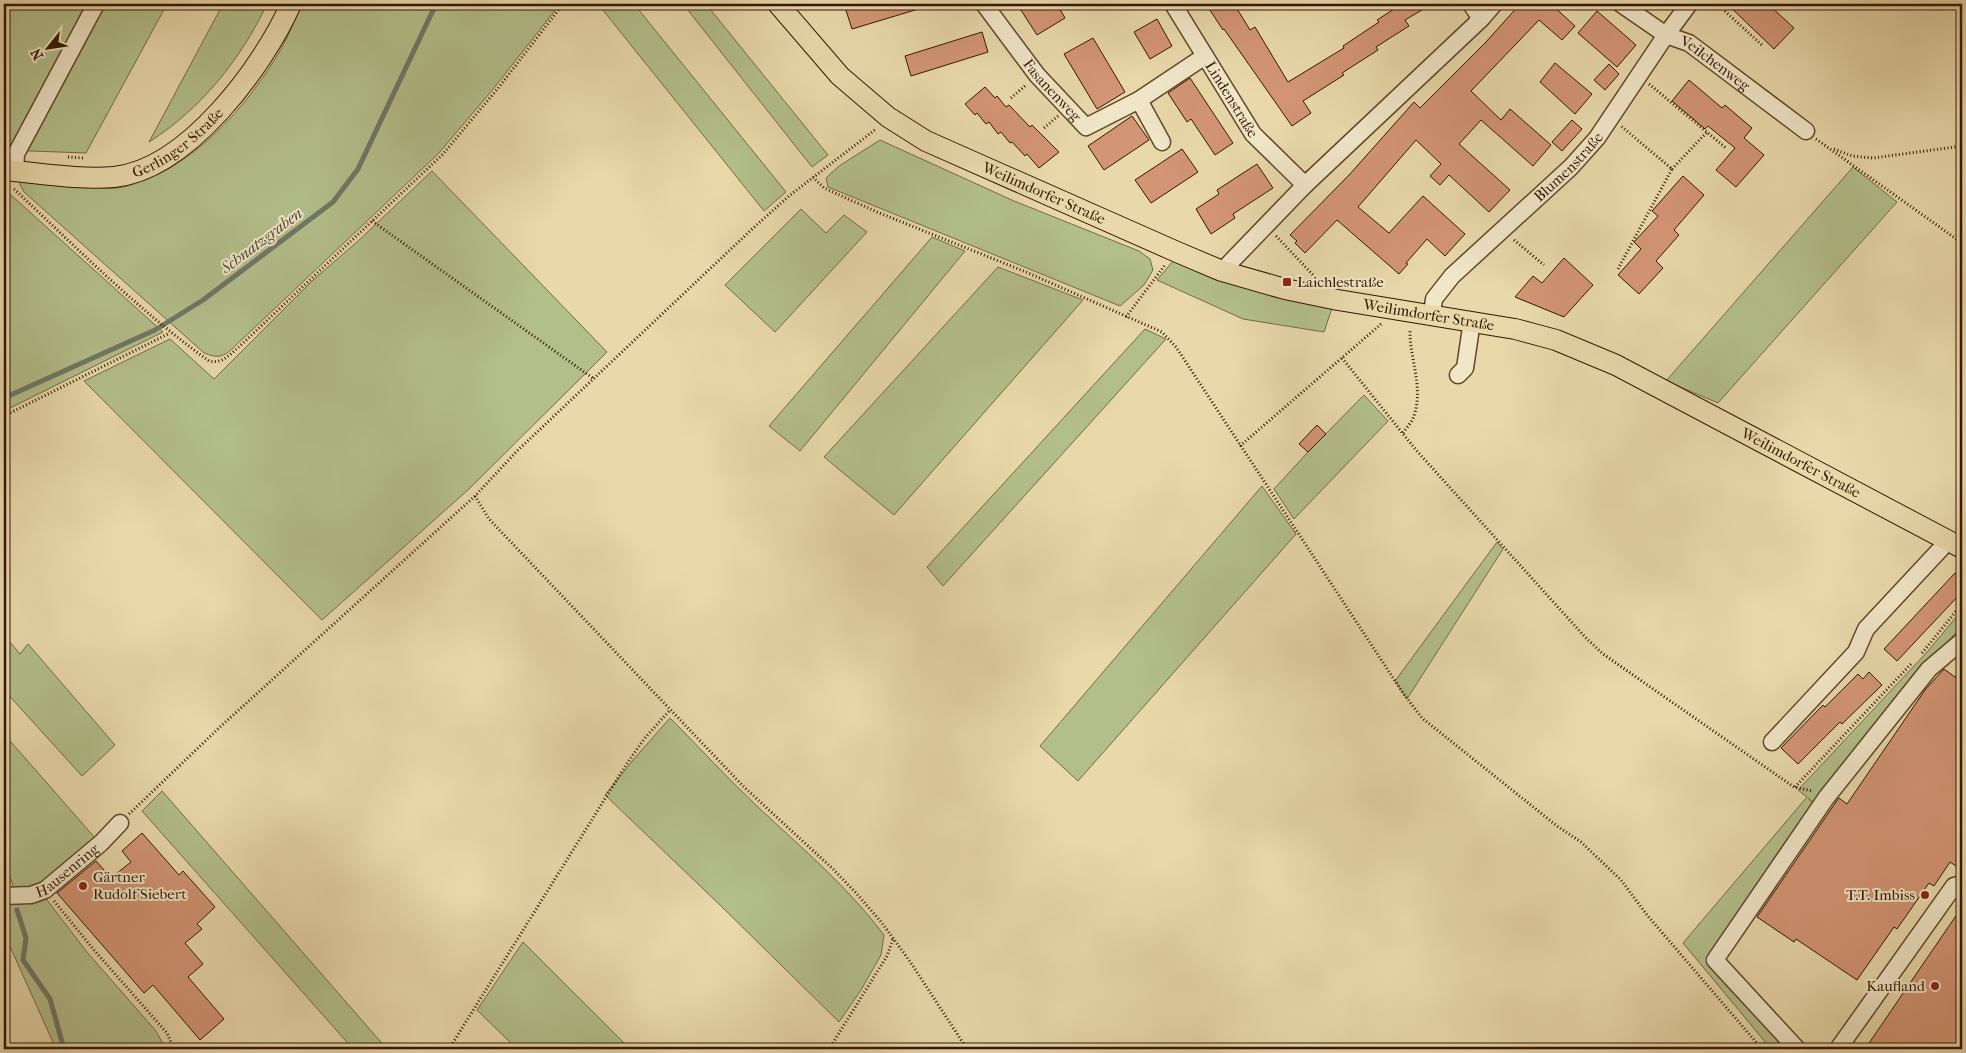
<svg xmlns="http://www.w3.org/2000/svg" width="1966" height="1053" viewBox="0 0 1966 1053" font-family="'IM FELL French Canon',serif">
	<rect width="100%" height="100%" fill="#e8d8aa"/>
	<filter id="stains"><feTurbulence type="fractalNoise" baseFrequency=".004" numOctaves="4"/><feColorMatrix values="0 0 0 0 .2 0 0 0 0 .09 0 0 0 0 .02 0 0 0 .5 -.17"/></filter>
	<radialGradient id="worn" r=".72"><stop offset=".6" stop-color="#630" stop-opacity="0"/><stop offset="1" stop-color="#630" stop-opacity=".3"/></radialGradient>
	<path fill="#b3bf8b" stroke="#746b46" d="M4,4H167L86,153L4,150Z
		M223,4H267C241,59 201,109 149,142Z
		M301,4H560L494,88L439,153L232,349C222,358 217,358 204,353L24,192L20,185V180C41,182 61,184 81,186C95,187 110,190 123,187C190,172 248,106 281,49C289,35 295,19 301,4Z
		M598,4H634L786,192L764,211Z
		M683,4H706L828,155L812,167Z
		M880,140L1014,201L1139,251L1150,259L1153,270L1144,285L1120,306L828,187L826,178L839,166Z
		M1853,167L1897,202L1718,403L1666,381Z
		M432,171L607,352L469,489L322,620L84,381L170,339L214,379L313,280L357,242Z
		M11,195L163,332L4,411V197Z
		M801,209L826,233L844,215L867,232L775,332L725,285Z
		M932,237L965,251L800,451L769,426Z
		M1173,261L1218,279L1332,308L1324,332L1243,319L1157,280Z
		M998,267L1083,300L894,515L824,457Z
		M1145,329L1166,339L943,586L927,567Z
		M1364,395L1388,421L1294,519L1274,489L1308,452Z
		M1262,486L1296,534L1078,781L1040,746Z
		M1497,542L1503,549L1407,699L1395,681Z
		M1962,610V626L1901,693L1816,804L1808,798L1818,809L1715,960L1790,1049H1771L1683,943L1807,797L1798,790L1928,651Z
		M4,635L20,654L28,644L115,745L82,776L4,690Z
		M670,718C700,748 728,779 759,808C803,849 848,887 884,935L881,955L861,990L839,1022L720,905L605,795L633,760Z
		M4,734L96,839L37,888L15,893L11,879L4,872Z
		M162,791L387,1049H353L142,811Z
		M44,896L86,951L156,1031L166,1049H56L4,933V900Z
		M523,942L630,1049H517L477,1010Z"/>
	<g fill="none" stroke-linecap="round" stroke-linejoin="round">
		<path stroke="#6f7867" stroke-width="5" d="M4,398L155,330L203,300L333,202L358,169L436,4
			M4,878L8,882
			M17,910L26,938L23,960L50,999L64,1049"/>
	</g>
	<path fill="#d39575" stroke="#341700" d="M844,4H925V7L852,29Z
		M1017,4H1057L1065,18L1037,35Z
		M1206,4H1234L1250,30L1255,27L1288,82L1344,48L1343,46L1379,22L1377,20L1402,4H1432L1405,20L1409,26L1376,47L1378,50L1342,73L1344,75L1303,101L1311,113L1292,126L1224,29L1223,30Z
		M1520,4H1551L1575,26L1562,40L1539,20L1471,91L1501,120L1510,109L1551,145L1533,166L1481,120L1459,144L1510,190L1489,212L1449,175L1440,185L1430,176L1441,164L1416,140L1358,207L1389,233L1423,196L1465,234L1445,256L1427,239L1406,263L1408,264L1399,274L1337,220L1305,253L1295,243L1297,241L1290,235L1350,174L1414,102L1420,108L1486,42Z
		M1727,4H1768L1794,28L1774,49Z
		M1597,11L1636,45L1617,67L1578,33Z
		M1157,19L1172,46L1150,59L1134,32Z
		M982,32L988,52L911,76L905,56Z
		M1093,38L1125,92L1097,109L1064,54Z
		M1555,63L1592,94L1575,114L1540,82Z
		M1609,64L1619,74L1605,90L1594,80Z
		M1190,78L1233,143L1215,155L1191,119L1187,122L1168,93Z
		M1689,80L1722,108L1725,105L1752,128L1744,138L1764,155L1736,187L1716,170L1735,148L1708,126L1705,129L1672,101Z
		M985,87L995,98L997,96L1006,107L1009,105L1030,127L1032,125L1059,152L1039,168L1027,154L1025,156L1012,142L1010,143L1001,132L998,134L989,122L986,124L977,113L975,115L965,104Z
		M1132,116L1149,140L1104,170L1088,146Z
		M1572,120L1582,129L1562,151L1552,142Z
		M1182,149L1198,172L1151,203L1135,180Z
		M1257,164L1273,188L1233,214L1235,218L1211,234L1196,209L1219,194L1217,190Z
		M1683,176L1704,195L1674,230L1679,235L1656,261L1663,268L1639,294L1618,275L1641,249L1634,242L1658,216L1652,211Z
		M1564,258L1593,285L1564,317L1515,297L1533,276L1542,283Z
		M1317,425L1326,434L1308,452L1299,444Z
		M1955,573L1962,580V592L1897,661L1884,649Z
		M1944,669L1962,682V858L1956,866L1950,862L1934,886L1929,883L1897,929L1894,927L1857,980L1796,939L1794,942L1757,917L1836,802L1839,798L1847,804L1925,690Z
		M1869,672L1882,685L1842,724L1840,722L1798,764L1781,748L1823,705L1825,707L1858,674L1863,679Z
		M142,833L179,875L183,871L215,907L197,924L202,929L185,943L203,964L188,977L224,1019L200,1040L153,985L144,993L57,893L96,861L111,878L131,862L122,851Z
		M1962,907V1049H1865Z"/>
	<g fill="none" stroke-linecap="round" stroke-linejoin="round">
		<g stroke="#61472a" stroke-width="19">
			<g id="minor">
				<path id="s1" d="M984,4L1037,75L1086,127L1139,100L1205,56"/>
				<path id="s2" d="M1173,4L1253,134L1305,185"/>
				<path d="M1471,4L1481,19"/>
				<path id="s3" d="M1621,4L1666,35L1689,43L1806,131"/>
				<path d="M1139,100L1162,142"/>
				<path d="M15,171L16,154L96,4"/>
				<path d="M1222,271L1305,185L1481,19L1494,4"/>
				<path id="s4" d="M1432,314L1434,299L1452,276L1571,167L1597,138L1666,35L1689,4"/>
				<path d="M1458,375L1465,368L1472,321"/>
				<path d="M1772,742L1856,652L1866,629L1948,541"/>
				<path id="s5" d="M4,896L31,895L45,890L101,843L120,823"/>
				<path d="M1797,1049L1715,960L1826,798L1929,669L1962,641"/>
				<path d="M1838,1049L1954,886L1962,884"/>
			</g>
		</g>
		<g stroke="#341700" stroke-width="22">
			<g id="major">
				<path id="s6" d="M778,4L840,76L888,117L926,141L1177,252L1222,271L1285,289L1338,300L1515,329L1556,340L1616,365L1962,548"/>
				<path id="s7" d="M4,170C39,173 80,180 114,177C188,169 263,67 291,4"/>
			</g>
		</g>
		<path stroke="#341700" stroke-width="3" stroke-dasharray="1 2.5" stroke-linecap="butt" d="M1717,4L1763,46
			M1649,84L1726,148
			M1011,98L1026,85
			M1044,128L1058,116
			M1816,139L1962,243
			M1834,149L1852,156L1873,158L1962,146
			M68,157L84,158
			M1672,169L1707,132
			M813,177L824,188L877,212L1026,272L1162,332L1176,347L1403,693L1422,718L1557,826L1581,842L1621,880L1647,915L1762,1049
			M14,189C77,248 138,310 209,361C223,364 230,354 240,346L443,154L499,87L563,4
			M372,221L594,379
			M1276,236L1315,277
			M1514,240L1544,265
			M1618,269L1672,169L1621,126
			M1126,317L1165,265
			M1342,358L1416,450L1585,637L1603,654L1794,787L1812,791
			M4,416L170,333
			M1403,433C1407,427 1412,422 1414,416C1424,386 1409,358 1410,329
			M1240,446L1381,324
			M475,496L489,519L743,786L833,869L857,894L882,923L911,963L967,1049
			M1922,653L1962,604
			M1795,787L1911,664
			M129,814L220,727L475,496L517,451L750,231L789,196L876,129
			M54,901L94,950L167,1033L174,1049
			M174,1048L184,1049
			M449,1049L626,765L644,739L670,710
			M829,1049L887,956L893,939"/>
		<use href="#minor" stroke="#f0e6c8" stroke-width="16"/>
		<use href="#major" stroke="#e8d8aa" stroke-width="20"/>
	</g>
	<g fill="#8f2418" stroke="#f0e6c8" stroke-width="2">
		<rect x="1282" y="277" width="10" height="10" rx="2.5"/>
		<circle cx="83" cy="886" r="5"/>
		<circle cx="1925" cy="895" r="5"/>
		<circle cx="1935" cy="986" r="5"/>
	</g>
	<g text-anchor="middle" stroke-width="4" stroke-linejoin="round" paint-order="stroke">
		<g font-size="15" fill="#341700" stroke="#f0e6c8">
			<text dy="5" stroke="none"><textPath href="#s3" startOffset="112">Veilchenweg</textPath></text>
			<text dy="5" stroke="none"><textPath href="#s1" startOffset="110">Fasanenweg</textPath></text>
			<text dy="5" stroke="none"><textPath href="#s2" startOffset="112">Lindenstraße</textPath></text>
			<text dy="5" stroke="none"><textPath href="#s7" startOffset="184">Gerlinger Straße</textPath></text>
			<text dy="5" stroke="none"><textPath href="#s4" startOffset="204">Blumenstraße</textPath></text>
			<text dy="5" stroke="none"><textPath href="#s6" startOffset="332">Weilimdorfer Straße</textPath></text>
			<text dy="5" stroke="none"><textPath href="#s6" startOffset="738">Weilimdorfer Straße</textPath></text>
			<text dy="5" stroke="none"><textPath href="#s6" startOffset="1142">Weilimdorfer Straße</textPath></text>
			<text dy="5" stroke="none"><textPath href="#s5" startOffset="71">Hausenring</textPath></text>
		</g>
		<g font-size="15" fill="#341700" stroke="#f0e6c8" text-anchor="start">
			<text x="1297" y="287">Laichlestraße</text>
			<text x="93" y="882">Gärtner<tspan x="93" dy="17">Rudolf Siebert</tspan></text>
			<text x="1915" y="900" text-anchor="end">T.T. Imbiss</text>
			<text x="1925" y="991" text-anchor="end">Kaufland</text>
		</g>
		<g font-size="16" font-style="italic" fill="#524833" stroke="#f0e6c8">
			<text transform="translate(261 240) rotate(-37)" y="6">Schnatzgraben</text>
		</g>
	</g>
	<rect width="1966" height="1053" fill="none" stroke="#e8d8aa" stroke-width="20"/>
	<rect x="5" y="5" width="1956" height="1043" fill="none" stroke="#341700" stroke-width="2.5"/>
	<rect x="10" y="10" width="1946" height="1033" fill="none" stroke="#341700"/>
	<g transform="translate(48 48) rotate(240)" stroke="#f0e6c8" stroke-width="4" paint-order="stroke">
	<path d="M0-4L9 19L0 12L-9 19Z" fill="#341700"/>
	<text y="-8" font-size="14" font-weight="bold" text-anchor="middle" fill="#341700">N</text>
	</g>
	<rect width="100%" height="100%" filter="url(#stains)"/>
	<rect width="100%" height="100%" fill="url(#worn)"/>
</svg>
